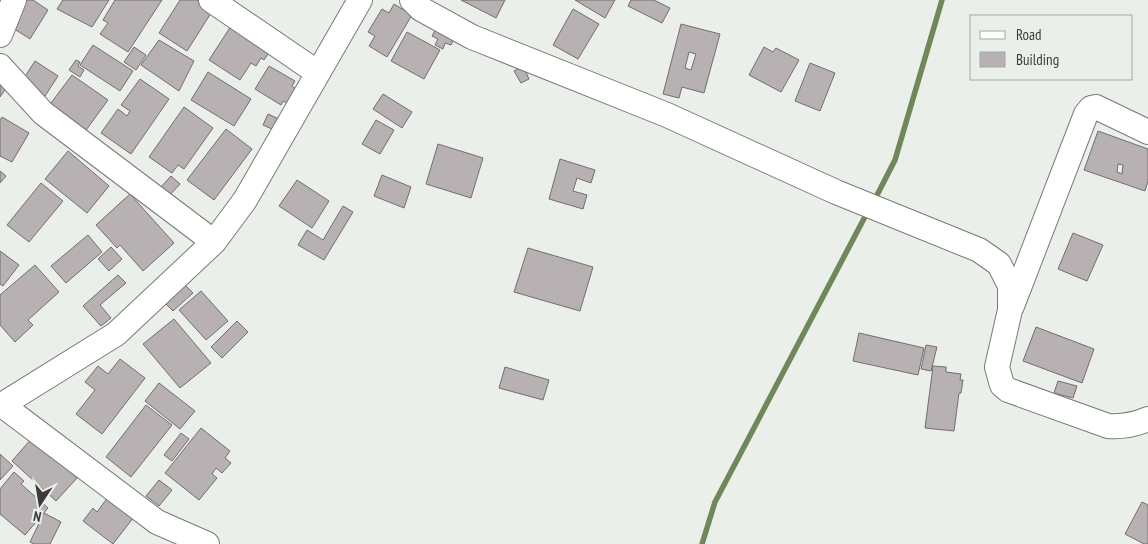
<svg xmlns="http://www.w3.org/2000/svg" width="1148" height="544" viewBox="0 0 1148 544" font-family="'PT Sans Narrow',sans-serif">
	<rect width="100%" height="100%" fill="#ebefe9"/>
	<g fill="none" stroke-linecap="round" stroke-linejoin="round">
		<path stroke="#6e8859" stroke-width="5.5" d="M874,201L895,160L942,0
			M702,544L715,502L868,211"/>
	</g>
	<path fill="#b7b1b4" stroke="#736d6f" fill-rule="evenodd" d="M25,0H33L48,10L30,39L8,25Z
		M63,0H109L92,27L57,9Z
		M115,0H162L128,52L100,34L108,23L103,20Z
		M180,0H197L213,10L187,51L159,33Z
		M461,0H505L496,18Z
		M575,0H615L605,18Z
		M631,0H654L670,8L662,23L628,6Z
		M394,4L412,15L387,57L369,46L375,36L368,32L382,9L389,13Z
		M573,9L599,24L578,59L553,45Z
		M439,23L457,32L451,45L445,43L443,49L435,45L438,39L432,36Z
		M681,24L720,34L704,93L682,87L679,98L663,94ZM689,52L696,54L691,70L685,68Z
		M231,26L270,51L264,60L261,58L256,66L251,63L240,80L209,60Z
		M407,32L440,50L424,79L391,61Z
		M159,40L194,61L179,91L141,65Z
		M93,45L133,71L120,91L80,65Z
		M134,47L146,55L136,70L124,62Z
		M764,47L773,52L776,48L799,60L781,92L749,75Z
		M76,60L80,62L78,66L84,70L80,77L69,70Z
		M35,61L58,76L45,96L22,81Z
		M810,63L835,73L820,111L795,101Z
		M269,66L295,81L292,86L296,89L287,103L283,101L281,105L255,89Z
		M523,66L529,79L521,83L514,71Z
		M208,72L251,99L234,126L191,100Z
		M72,75L108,100L84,133L48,107Z
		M0,78L9,84L0,97Z
		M140,79L169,99L131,154L101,133L118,109L127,116L130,111L121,105Z
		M383,94L412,112L402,128L373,109Z
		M184,107L213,128L184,169L178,165L172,173L149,157Z
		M268,114L279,119L274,130L263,125Z
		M2,117L29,133L12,162L0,156V120Z
		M376,120L394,130L380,154L362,144Z
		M226,129L252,149L214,200L187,180Z
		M1098,131L1148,149V181L1145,191L1084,170ZM1118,164L1123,165L1122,174L1117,172Z
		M438,144L483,158L471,198L426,184Z
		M68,151L109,186L87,213L45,179Z
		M560,159L595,170L591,183L577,178L573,191L587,195L583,209L549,199Z
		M0,171L6,176L0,183Z
		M382,175L411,187L404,208L374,196Z
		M171,176L180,184L169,196L160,188Z
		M297,180L329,201L312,228L279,206Z
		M41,183L63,201L29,242L7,225Z
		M130,194L174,243L143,271L120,245L117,248L96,225Z
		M343,206L353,212L324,260L298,245L307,230L323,240Z
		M1073,233L1103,245L1087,281L1058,269Z
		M88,235L102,252L66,283L51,266Z
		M111,247L122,259L109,271L98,259Z
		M528,248L593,267L580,311L514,292Z
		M0,251L19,265L3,286L0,284Z
		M35,265L59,292L28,320L33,325L15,342L0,325V295Z
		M118,275L126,283L100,305L111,318L101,326L83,306Z
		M183,283L193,293L173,311L163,301Z
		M201,291L228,321L206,340L179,310Z
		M174,319L211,363L180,388L143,344Z
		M237,321L248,332L222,358L211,347Z
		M1036,327L1094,349L1082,383L1023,361Z
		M859,333L924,348L918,375L853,361Z
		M926,345L937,347L931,371L921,369Z
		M120,359L145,378L102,434L76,414L95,390L85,382L98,366L108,374Z
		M933,366L946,367V372L961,374L960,380H963L961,393H959L954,431L925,428Z
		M505,367L549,380L543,400L499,388Z
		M1058,381L1077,386L1073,398L1054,393Z
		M159,383L195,411L180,429L145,401Z
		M146,405L172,425L131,477L106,457Z
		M201,428L230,451L225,458L231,463L222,473L216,468L212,474L217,478L199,500L165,473Z
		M181,433L189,439L172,461L164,455Z
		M32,438L77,478L56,501L12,461Z
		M0,454L13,466L0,480Z
		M14,472L24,481L21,484L48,508L25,535L0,514V489Z
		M159,480L172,490L159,506L146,496Z
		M111,493L137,513L113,544L83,521L93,508L97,512Z
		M1142,502L1148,505V544H1144L1125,534Z
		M44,513L61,522L50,544H34L30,542Z"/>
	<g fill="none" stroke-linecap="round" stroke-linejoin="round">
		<g stroke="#787b77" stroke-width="26">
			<path id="minor" d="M211,0L318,73
				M412,0L421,9L472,37L667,115L836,192L979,250L999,264L1010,286V310L997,367L1002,385L1008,390L1108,426C1123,427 1134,425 1148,419
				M0,35L14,0
				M0,66L43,113L214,242
				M1012,306L1086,114L1091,108L1096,107L1148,132
				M2,405L157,522L207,544
				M0,406L116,334L214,242L245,200L360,0"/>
		</g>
		<use href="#minor" stroke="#fff" stroke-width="24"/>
	</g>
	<rect x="970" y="15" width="162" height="65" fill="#ebefe9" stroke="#a5a7a3"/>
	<rect x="980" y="31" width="25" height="8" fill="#ffffff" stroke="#a5a7a3"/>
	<text x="1016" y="40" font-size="15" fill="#3b3c3a">Road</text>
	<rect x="980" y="52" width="25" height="15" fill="#b7b1b4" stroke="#a5a7a3"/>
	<text x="1016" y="65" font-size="15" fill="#3b3c3a">Building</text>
	<g transform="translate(40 504) rotate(192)" stroke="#ebefe9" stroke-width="4" paint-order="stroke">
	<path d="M0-4L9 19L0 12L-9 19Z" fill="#3b3c3a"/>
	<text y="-8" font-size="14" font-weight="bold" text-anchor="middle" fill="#3b3c3a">N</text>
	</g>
</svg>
